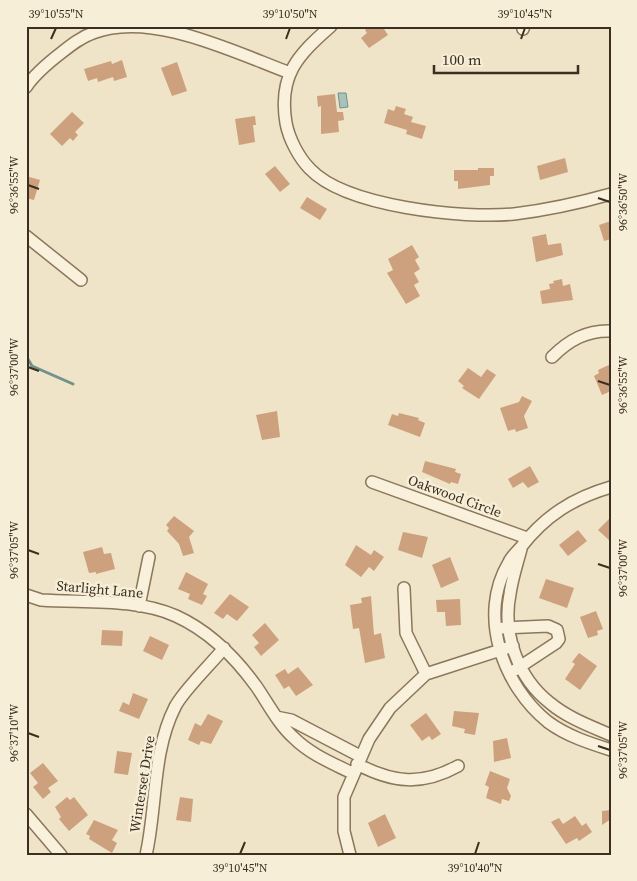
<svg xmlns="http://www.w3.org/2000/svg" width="637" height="881" viewBox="0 0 637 881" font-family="'Source Serif 4',serif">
	<rect width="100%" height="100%" fill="#efe4c8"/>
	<path fill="#a9c3bc" stroke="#6f928a" d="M338,93H346L348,107L340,108Z"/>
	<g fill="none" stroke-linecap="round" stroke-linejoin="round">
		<path stroke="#6f928a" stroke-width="3" d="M26,356L32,366L73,384"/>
	</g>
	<path fill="#cda17d" d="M370,26H382L388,35L369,48L361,38L367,33L365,30Z
		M122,60L127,77L114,81L113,77L98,82L97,78L88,81L84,69L111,61L112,64Z
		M177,62L187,91L172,96L161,68Z
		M335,94L337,112H343L344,120L338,121L339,132L321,134V106L318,107L317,96Z
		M396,106L406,109L404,114L413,117L411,122L426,126L422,139L406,134L407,130L384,123L388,109L394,111Z
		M72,112L84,123L75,132L78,135L73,141L70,138L62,146L50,134Z
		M255,116L256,125H253L255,142L239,145L235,119Z
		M565,158L568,172L540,180L537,166Z
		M275,166L290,184L280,192L265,174Z
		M478,168H494V176H490V185L458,189V181H454V170H478Z
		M26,176L40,180L34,200L26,198Z
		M307,197L327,209L320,220L300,208Z
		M611,221V239L604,241L599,225Z
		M546,234L548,245L561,243L563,255L536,262L532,237Z
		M412,245L419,257L415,260L420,269L414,273L419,282L414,285L420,296L406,304L387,273L393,270L388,259Z
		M562,279L563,286L570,284L573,300L542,304L540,291L550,289L549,284L554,283L553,281Z
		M611,364V391L602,395L594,376L599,373L598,370Z
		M468,368L481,377L487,369L496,375L479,399L462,388L464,386L458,381Z
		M522,396L532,401L524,416L528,428L516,432L515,429L508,431L500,408L519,402Z
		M277,411L280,437L262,440L256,415Z
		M399,413L419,418L418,420L425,423L420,437L388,425L392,414L398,416Z
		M425,461L456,469L455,472L461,474L458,484L451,482L450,484L422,472Z
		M530,466L539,482L528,488L523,482L513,488L508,479Z
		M174,516L194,531L189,537L194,553L183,556L179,544L167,531L169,528L166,525Z
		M611,517V542L598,530Z
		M578,530L587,541L568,556L559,545Z
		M403,532L428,537L422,558L398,550Z
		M356,545L371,555L374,550L384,557L374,571L369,567L361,577L345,565Z
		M102,547L104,554L111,553L115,569L96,574V572L89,573L83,552Z
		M450,557L459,580L441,588L432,565Z
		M186,572L208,584L203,594L207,596L202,605L188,599L190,594L178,589Z
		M546,579L574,588L567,608L539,598Z
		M230,594L249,607L237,621L227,614L223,619L214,613Z
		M371,596L374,635L381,633L385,658L365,663L359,628L353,629L350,605L362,603L361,598Z
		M460,599L461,625L446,626L445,612H437L436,600Z
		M596,611L603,629L597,631L598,635L588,638L580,617Z
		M265,623L279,640L261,656L254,647L259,643L252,635Z
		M102,630L123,631L122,646L101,645Z
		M150,636L169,645L162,660L143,651Z
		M579,653L597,666L580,690L565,679L575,664L572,662Z
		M298,667L313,685L296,696L289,686L284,689L275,675L285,669L288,674Z
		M133,693L148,699L139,719L119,711L123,702L129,705Z
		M454,711L479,713L475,735L464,733L465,729L452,726Z
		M426,713L441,734L432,740L429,736L422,741L410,725Z
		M208,714L223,721L211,744L201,741L199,745L188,740L195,723L201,726Z
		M507,738L511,758L494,762L493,741Z
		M117,751L132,753L128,775L114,773Z
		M43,763L58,781L48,788L51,792L43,799L33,787L38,783L30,773Z
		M490,771L510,779L507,788L511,796L509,801L502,799L501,804L486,798L489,787L485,785Z
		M67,797L70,800L74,797L88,815L69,831L59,819L61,817L55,807Z
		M180,797L193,799L191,822L176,820Z
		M611,810V819L602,825V811Z
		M385,814L396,838L378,847L368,823Z
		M575,816L582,826L586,823L592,832L579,841L577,838L566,844L551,822L559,818L563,824Z
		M94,820L118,830L112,840L117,843L112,853L89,839L90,836L86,834Z"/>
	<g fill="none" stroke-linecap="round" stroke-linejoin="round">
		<g stroke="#8b775c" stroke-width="14">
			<path id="minor" d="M331,26C298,55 278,75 286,123C289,139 299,158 310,169C346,207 464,219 514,214C547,210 579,203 611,194
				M523,29L524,26
				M26,87C35,74 48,63 61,53C71,45 81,37 93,33C151,10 236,53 290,73
				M26,236L81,280
				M552,357C569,340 587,330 611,331
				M372,482L527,538
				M611,487C573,498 545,516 521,547C517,552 512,556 509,562C477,615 503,686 548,722C567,736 589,743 611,750
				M521,549C517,564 512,579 510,594C502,634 518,678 550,703C568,718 590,726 611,735
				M404,588L406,633L426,674
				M26,595L41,600C84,603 136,598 176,616C209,631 235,657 256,686C268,703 278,724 294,738C310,754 332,763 352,773
				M139,606L149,557
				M503,628L548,626L557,630L559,639L556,643L515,670
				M276,717L291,720L360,756
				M357,764C393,783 422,786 458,766
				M26,814L61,855
				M146,855C157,807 152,752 175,707C182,692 212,663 224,648
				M350,855L344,831V797L369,739L390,708L426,674L513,646"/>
		</g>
		<use href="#minor" stroke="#f9f1db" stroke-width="11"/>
	</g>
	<path fill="none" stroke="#3c2e20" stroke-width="2" d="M51,39L56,28M286,39L290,28M521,39L525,28M28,185L39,189M598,198L610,202M28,367L39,371M598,381L610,385M28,550L39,554M598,564L610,568M28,733L39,737M598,746L610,750M240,854L245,842M475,854L479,842"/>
	<g text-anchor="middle" stroke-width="5" stroke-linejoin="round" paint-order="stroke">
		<g font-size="14" fill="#3c2e20" stroke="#f6eed7">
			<text transform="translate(455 496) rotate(20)" y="5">Oakwood Circle</text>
			<text transform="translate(100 589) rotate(5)" y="5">Starlight Lane</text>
			<text transform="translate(142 784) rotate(-81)" y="5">Winterset Drive</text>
		</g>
	</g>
	<rect width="637" height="881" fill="none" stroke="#f6eed7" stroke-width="55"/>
	<path d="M434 65v8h144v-8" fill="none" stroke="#3c2e20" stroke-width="2.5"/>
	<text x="442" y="65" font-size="15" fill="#3c2e20" stroke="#f6eed7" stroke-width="4" paint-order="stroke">100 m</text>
	<rect x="28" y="28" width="582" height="826" fill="none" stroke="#3c2e20" stroke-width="2"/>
	<g font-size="12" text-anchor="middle" fill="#3c2e20">
		<text x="56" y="18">39°10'55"N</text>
		<text x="290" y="18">39°10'50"N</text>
		<text x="525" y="18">39°10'45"N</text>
		<text transform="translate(14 185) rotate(-90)" y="4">96°36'55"W</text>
		<text transform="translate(623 202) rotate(-90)" y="4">96°36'50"W</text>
		<text transform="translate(14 367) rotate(-90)" y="4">96°37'00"W</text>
		<text transform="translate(623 385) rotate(-90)" y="4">96°36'55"W</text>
		<text transform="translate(14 550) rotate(-90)" y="4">96°37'05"W</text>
		<text transform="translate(623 568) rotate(-90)" y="4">96°37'00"W</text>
		<text transform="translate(14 733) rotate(-90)" y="4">96°37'10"W</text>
		<text transform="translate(623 750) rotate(-90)" y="4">96°37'05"W</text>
		<text x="240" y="872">39°10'45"N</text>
		<text x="475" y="872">39°10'40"N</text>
	</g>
</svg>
